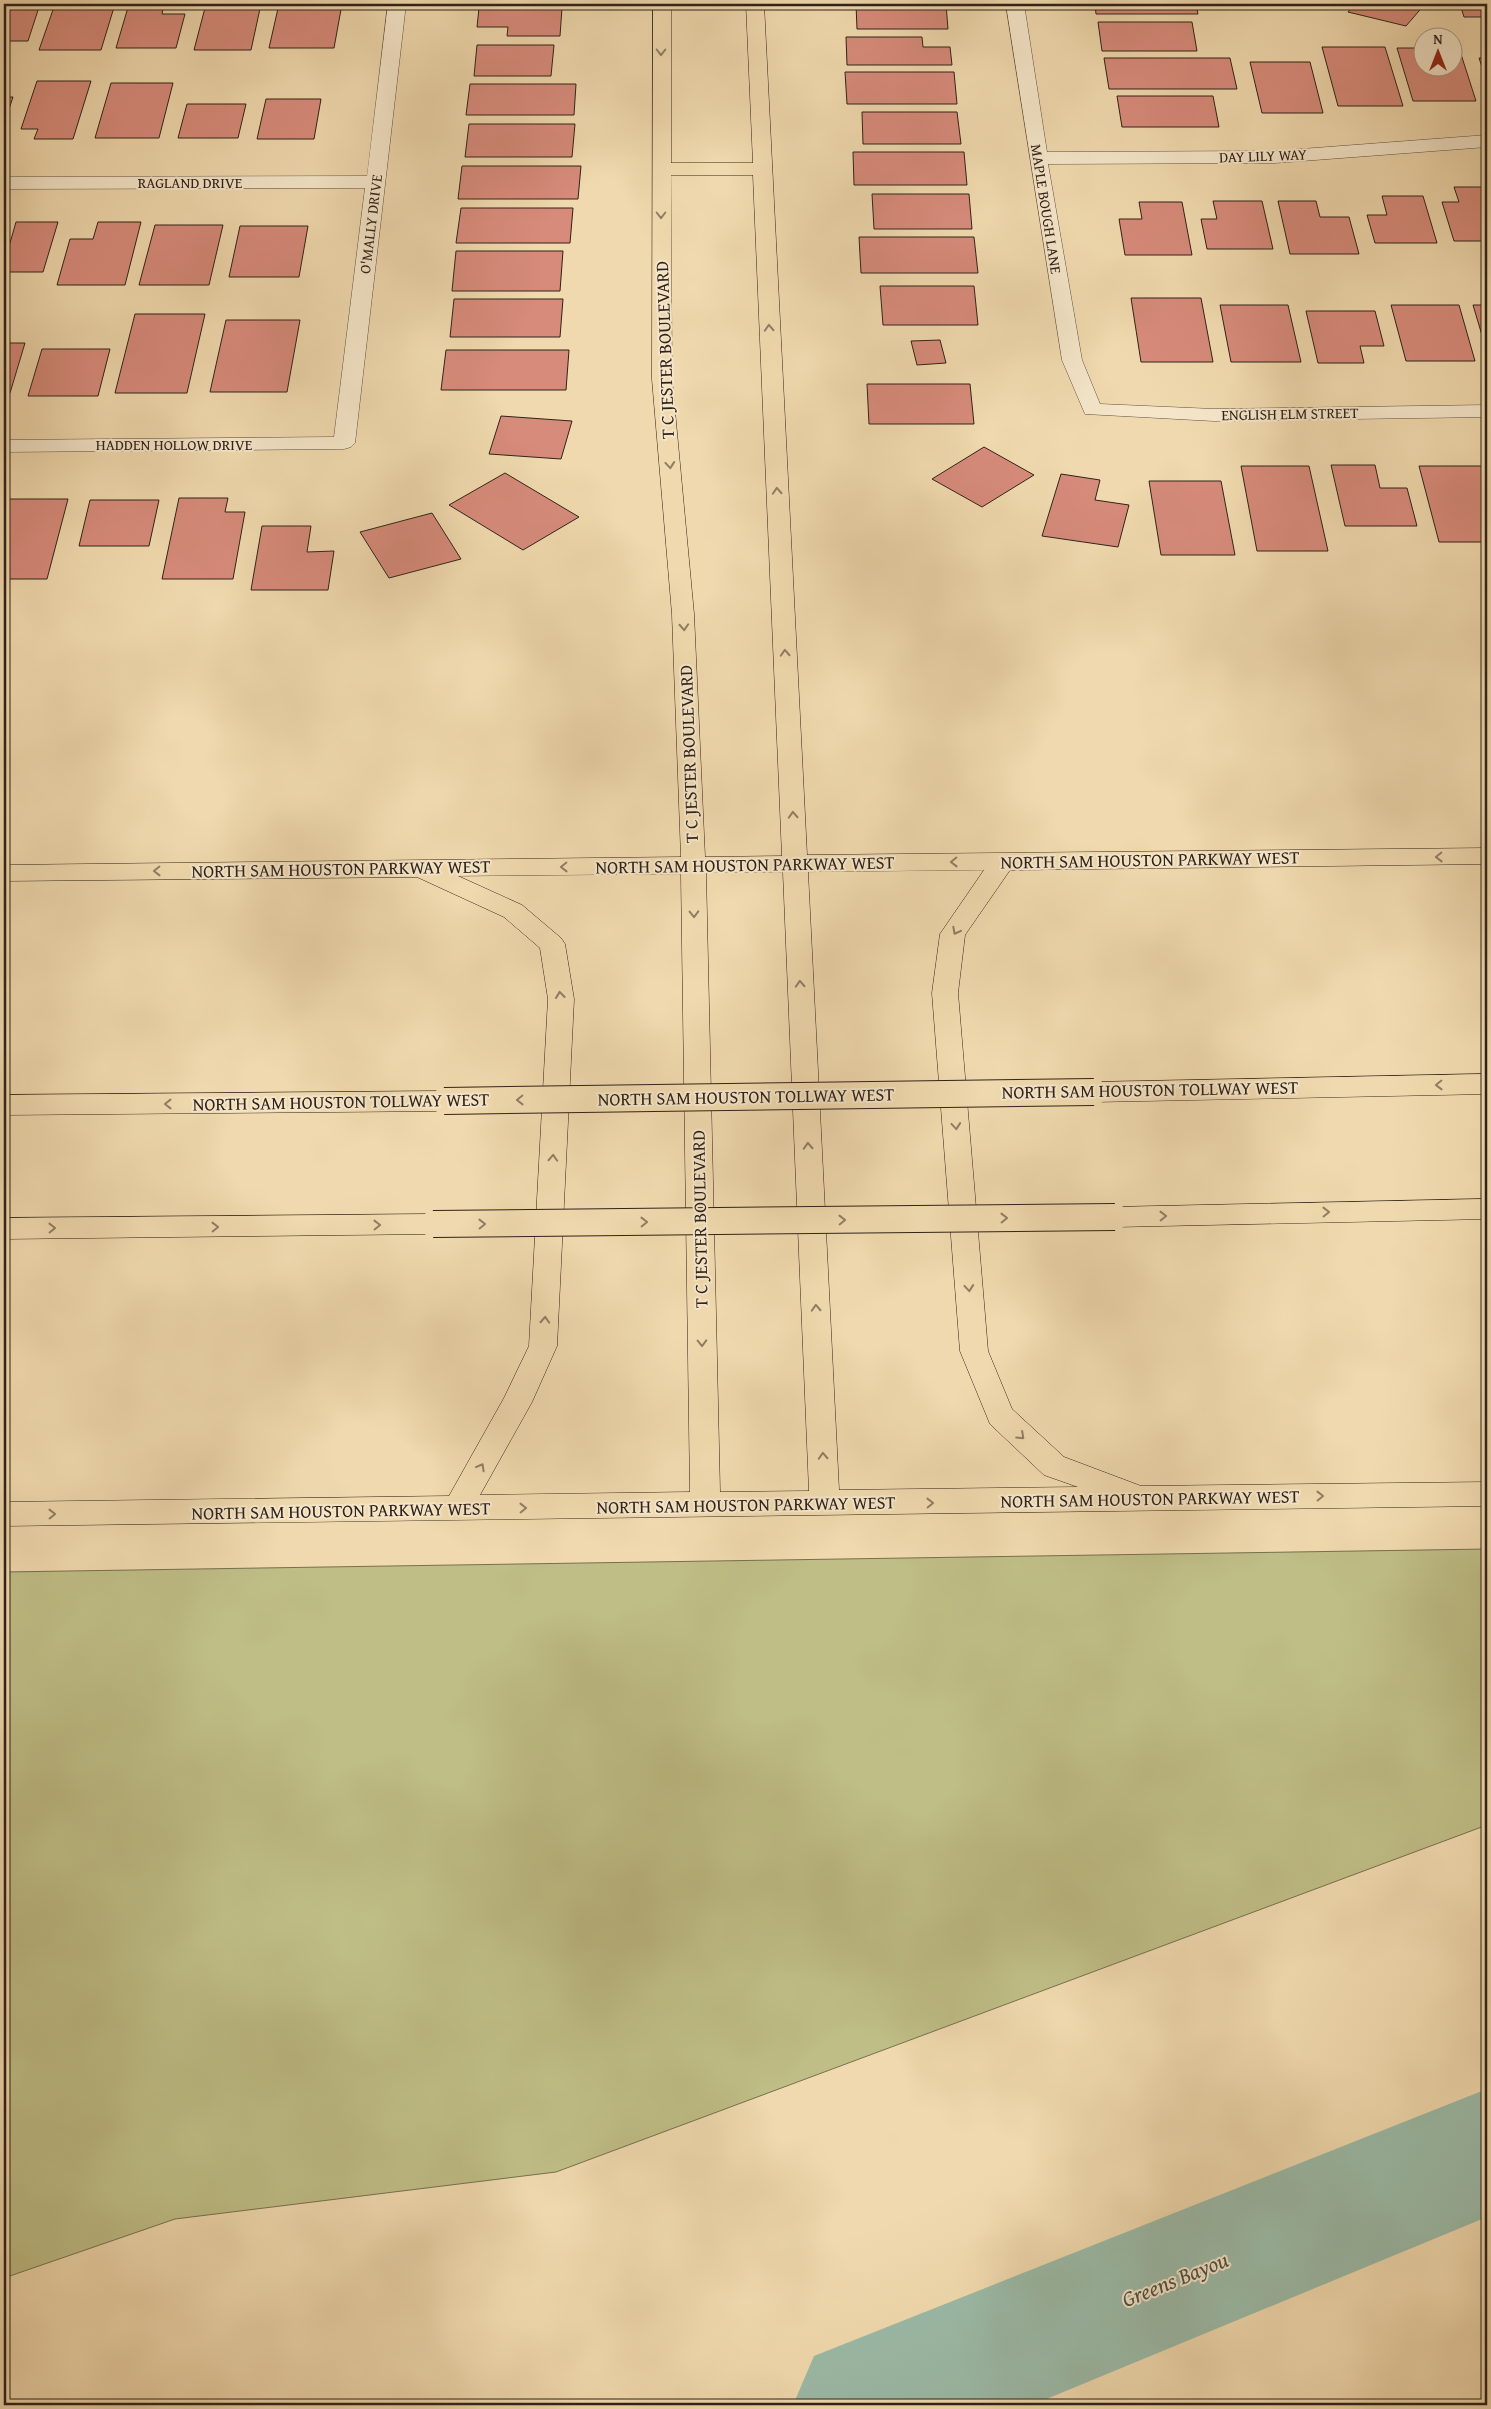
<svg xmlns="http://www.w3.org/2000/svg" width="1491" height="2409" viewBox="0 0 1491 2409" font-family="'Gentium Book Plus',serif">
	<rect width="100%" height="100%" fill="#f0d9ae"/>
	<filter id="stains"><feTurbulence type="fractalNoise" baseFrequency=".004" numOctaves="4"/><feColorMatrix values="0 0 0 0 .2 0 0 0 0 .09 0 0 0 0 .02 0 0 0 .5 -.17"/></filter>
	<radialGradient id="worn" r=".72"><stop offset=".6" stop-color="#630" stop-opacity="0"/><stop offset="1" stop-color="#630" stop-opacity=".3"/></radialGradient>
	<path fill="#bfbe86" stroke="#777050" d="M1487,1549V1825L556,2172L175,2219L4,2278V1572Z"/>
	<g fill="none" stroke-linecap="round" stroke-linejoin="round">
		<path fill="#9bbaa7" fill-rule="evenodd" d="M1487,2089V2217L1032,2405H793L814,2356Z"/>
	</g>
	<path fill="#d78b7b" stroke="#2f2219" d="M4,4H40L28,41H4Z
		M55,4H115L101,50H39Z
		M129,4H164L162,14H185L176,48H116Z
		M206,4H261L251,50H194Z
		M279,4H342L334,48H269Z
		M856,4H946L948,29H857Z
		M1095,4H1196L1198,14H1096Z
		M1355,4H1425L1406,26L1348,12Z
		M1460,4H1487V17H1464Z
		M479,8H562L560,36H507L508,27H477Z
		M1098,22H1192L1197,51H1102Z
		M846,37H922L923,47H950L952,65H847Z
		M477,45H554L551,76H474Z
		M1322,47H1385L1403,106H1338Z
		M1397,48H1424V68H1454V48H1459L1476,101H1413Z
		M1104,58H1230L1237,89H1109Z
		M1479,58H1487V82Z
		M1250,62H1310L1323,113H1262Z
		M845,72H954L957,104H847Z
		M37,81H91L73,139H34L38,129H21Z
		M111,83H173L159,138H95Z
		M470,84H576L574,115H466Z
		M1117,96H1213L1219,127H1122Z
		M4,97H13L4,124Z
		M266,99H321L314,139H257Z
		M187,104H246L238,138H178Z
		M862,112H957L961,144H863Z
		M469,124H575L572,157H465Z
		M853,152H964L967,185H854Z
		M462,166H581L578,199H458Z
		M1454,187H1487V241H1454L1442,202H1459Z
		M872,194H969L972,229H874Z
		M1382,196H1423L1437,243H1375L1367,215H1387Z
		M1213,201H1262L1273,249H1207L1201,219H1217Z
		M1278,201H1316L1320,217H1349L1359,254H1290Z
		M1139,202H1182L1192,255H1125L1119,219H1142Z
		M461,208H573L570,243H456Z
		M16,222H58L43,272H4V243H10Z
		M98,222H141L125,285H57L70,239H93Z
		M155,225H223L209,285H139Z
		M240,226H308L299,277H229Z
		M859,237H974L978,273H861Z
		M456,251H563L560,291H452Z
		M880,286H974L978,325H883Z
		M1131,298H1201L1213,362H1141Z
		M454,299H563L560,337H450Z
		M1220,305H1288L1301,362H1231Z
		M1391,305H1459L1475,361H1406Z
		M1473,305H1487V352Z
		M1306,311H1375L1384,346H1360L1364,363H1318Z
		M135,314H205L187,393H115Z
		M226,320H300L287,392H210Z
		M940,340L946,363L917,365L911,341Z
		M4,343H25L10,393H4Z
		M42,349H110L98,396H28Z
		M446,350H569L566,390H441Z
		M867,384H970L974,424H869Z
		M501,416L572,421L561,459L489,454Z
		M984,447L1034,475L982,507L932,479Z
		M1331,465H1375L1380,488H1407L1417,526H1345Z
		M1241,466H1309L1328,551H1257Z
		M1419,466H1487V542H1439Z
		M505,473L579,517L523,550L449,505Z
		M1061,474L1100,480L1095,500L1129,505L1118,547L1042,536Z
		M1149,481H1221L1235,555H1161Z
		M179,498H228L225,512H245L233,579H162Z
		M4,499H68L47,579H4Z
		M90,500H159L149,546H79Z
		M432,513L461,559L389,578L360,532Z
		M262,526H311L307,552L334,551L328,590H251Z"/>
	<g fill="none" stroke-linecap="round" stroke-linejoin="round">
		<g stroke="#5f503e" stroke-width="1">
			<path id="minor" d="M388,4H406L355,443L351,447L344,449L4,452V440L334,437L365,188L4,189V177L367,176Z
				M1006,4H1024L1047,152L1275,151L1487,135V147L1275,163L1048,164L1082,360L1100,404L1214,409L1487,405V417L1214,421L1085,414L1062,360Z"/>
		</g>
		<g stroke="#2f2219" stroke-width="1">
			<path id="major" d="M653,4H671V163H753L746,4H764L807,855L1487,848V864L1010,870L965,935L958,993L988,1351L1012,1409L1064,1457L1141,1486L1487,1482V1506L4,1526V1502L449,1496L504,1398L529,1346L548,999L540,948L504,917L417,877L4,881V865L681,857L672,614L652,379ZM671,175H753L782,856L705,857L694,614L672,379ZM984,870L940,934L932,993L960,1351L990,1424L1044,1475L1078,1487L839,1490L808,872ZM783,872L809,1491L720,1492L706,873ZM681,874L690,1492L480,1495L532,1402L557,1346L574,999L565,944L561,938L522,905L458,876Z"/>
		</g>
		<g stroke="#2f2219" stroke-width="1">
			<path id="highway" d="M1487,1074V1094L1094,1102L1085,1099L1081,1092L1085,1085L1094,1082Z
				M444,1091L453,1094L457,1101L453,1108L444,1111L4,1115V1095Z
				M1487,1199V1219L1115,1227L1105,1224L1101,1217L1105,1210L1115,1207Z
				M433,1214L443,1217L447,1224L443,1231L433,1234L4,1239V1218Z"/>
		</g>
		<use href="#minor" fill="#f5e6ca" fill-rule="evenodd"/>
		<use href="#major" fill="#f0d9ae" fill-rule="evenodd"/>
		<use href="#highway" fill="#f0d9ae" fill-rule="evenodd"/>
		<g stroke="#2f2219" stroke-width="28" stroke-linecap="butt">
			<path id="highway-bridge" d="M444,1101L1094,1092
				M433,1224L1115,1217"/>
		</g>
		<use href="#highway-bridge" stroke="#f0d9ae" stroke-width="26"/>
	</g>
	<defs><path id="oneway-chevron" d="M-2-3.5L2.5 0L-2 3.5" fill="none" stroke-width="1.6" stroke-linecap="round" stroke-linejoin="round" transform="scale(1.25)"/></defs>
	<g stroke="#907e64">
		<use href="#oneway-chevron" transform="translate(661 52) rotate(90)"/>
		<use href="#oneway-chevron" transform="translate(661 215) rotate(90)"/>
		<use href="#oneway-chevron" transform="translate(769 328) rotate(-93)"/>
		<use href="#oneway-chevron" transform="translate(670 465) rotate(85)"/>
		<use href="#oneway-chevron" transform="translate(777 491) rotate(-93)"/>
		<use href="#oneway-chevron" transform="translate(684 627) rotate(87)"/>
		<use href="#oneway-chevron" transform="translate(785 653) rotate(-93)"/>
		<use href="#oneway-chevron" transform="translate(793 815) rotate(-93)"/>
		<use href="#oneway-chevron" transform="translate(1439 857) rotate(179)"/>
		<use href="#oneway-chevron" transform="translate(954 862) rotate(179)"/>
		<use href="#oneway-chevron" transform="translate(564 867) rotate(179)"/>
		<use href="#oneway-chevron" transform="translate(157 871) rotate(179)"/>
		<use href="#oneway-chevron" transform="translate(694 914) rotate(89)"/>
		<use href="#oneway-chevron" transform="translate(956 931) rotate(118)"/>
		<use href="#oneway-chevron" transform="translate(800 984) rotate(-93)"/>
		<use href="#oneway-chevron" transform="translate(560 995) rotate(-96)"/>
		<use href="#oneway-chevron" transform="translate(1439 1085) rotate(179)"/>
		<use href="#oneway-chevron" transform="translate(520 1100) rotate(179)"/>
		<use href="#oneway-chevron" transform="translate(168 1104) rotate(180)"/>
		<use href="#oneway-chevron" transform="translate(956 1126) rotate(85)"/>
		<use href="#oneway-chevron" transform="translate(808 1146) rotate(-93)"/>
		<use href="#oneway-chevron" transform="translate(553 1158) rotate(-87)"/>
		<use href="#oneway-chevron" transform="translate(1326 1212) rotate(-1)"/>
		<use href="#oneway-chevron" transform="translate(1163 1216) rotate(-1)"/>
		<use href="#oneway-chevron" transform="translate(1004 1218) rotate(-1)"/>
		<use href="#oneway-chevron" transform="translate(842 1220) rotate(-1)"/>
		<use href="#oneway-chevron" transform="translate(644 1222) rotate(-1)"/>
		<use href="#oneway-chevron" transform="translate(482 1224) rotate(-1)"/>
		<use href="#oneway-chevron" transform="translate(377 1225) rotate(-1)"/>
		<use href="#oneway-chevron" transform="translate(215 1227) rotate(-1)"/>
		<use href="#oneway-chevron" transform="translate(52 1228) rotate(-1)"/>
		<use href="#oneway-chevron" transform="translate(969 1288) rotate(85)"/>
		<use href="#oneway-chevron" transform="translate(816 1308) rotate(-93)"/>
		<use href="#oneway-chevron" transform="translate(545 1320) rotate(-87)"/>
		<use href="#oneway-chevron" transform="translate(702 1343) rotate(89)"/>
		<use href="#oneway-chevron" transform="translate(1021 1436) rotate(43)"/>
		<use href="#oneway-chevron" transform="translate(823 1456) rotate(-93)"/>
		<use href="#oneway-chevron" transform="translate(481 1467) rotate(-61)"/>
		<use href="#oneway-chevron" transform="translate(1320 1496) rotate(-1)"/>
		<use href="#oneway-chevron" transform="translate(930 1503) rotate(-1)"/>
		<use href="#oneway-chevron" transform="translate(523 1508) rotate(-1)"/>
		<use href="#oneway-chevron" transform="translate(52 1514) rotate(-1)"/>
	</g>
	<g text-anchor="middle" stroke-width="4" stroke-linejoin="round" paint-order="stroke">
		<g font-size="15" fill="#2f2219" stroke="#f5e6ca">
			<text transform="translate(1263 156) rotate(-2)" y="5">DAY LILY WAY</text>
			<text x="190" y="188">RAGLAND DRIVE</text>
			<text transform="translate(1046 209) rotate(81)" y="5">MAPLE BOUGH LANE</text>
			<text transform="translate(371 224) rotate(-83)" y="5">O'MALLY DRIVE</text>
			<text transform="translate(1290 414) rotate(-1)" y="5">ENGLISH ELM STREET</text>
			<text x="174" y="450">HADDEN HOLLOW DRIVE</text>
		</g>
		<g font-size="18" fill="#2f2219" stroke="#f5e6ca">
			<text transform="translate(665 350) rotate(-92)" y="6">T C JESTER BOULEVARD</text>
			<text transform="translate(689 754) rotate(-92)" y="6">T C JESTER BOULEVARD</text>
			<text transform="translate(1150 860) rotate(-1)" y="6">NORTH SAM HOUSTON PARKWAY WEST</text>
			<text transform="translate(745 865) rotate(-1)" y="6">NORTH SAM HOUSTON PARKWAY WEST</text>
			<text transform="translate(341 869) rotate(-1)" y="6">NORTH SAM HOUSTON PARKWAY WEST</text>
			<text transform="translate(1150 1090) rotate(-1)" y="6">NORTH SAM HOUSTON TOLLWAY WEST</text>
			<text transform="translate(746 1097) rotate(-1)" y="6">NORTH SAM HOUSTON TOLLWAY WEST</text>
			<text transform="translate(341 1102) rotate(-1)" y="6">NORTH SAM HOUSTON TOLLWAY WEST</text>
			<text transform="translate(700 1219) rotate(-91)" y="6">T C JESTER BOULEVARD</text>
			<text transform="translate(1150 1499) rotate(-1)" y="6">NORTH SAM HOUSTON PARKWAY WEST</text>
			<text transform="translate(746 1505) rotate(-1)" y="6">NORTH SAM HOUSTON PARKWAY WEST</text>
			<text transform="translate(341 1511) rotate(-1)" y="6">NORTH SAM HOUSTON PARKWAY WEST</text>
		</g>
		<g font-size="22" font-style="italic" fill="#4f5044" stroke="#f5e6ca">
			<text transform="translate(1175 2279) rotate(-22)" y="8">Greens Bayou</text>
		</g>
	</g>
	<rect width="1491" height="2409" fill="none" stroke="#f0d9ae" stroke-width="20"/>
	<rect x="5" y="5" width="1481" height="2399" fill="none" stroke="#2f2219" stroke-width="2.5"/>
	<rect x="10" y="10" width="1471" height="2389" fill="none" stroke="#2f2219"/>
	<g transform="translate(1438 52)"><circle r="24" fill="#f5e6ca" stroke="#a69883"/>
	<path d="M0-4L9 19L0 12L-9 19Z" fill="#8f2418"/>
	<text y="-8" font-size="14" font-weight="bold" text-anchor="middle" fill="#2f2219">N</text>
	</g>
	<rect width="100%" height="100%" filter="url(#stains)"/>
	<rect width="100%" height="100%" fill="url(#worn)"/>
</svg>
